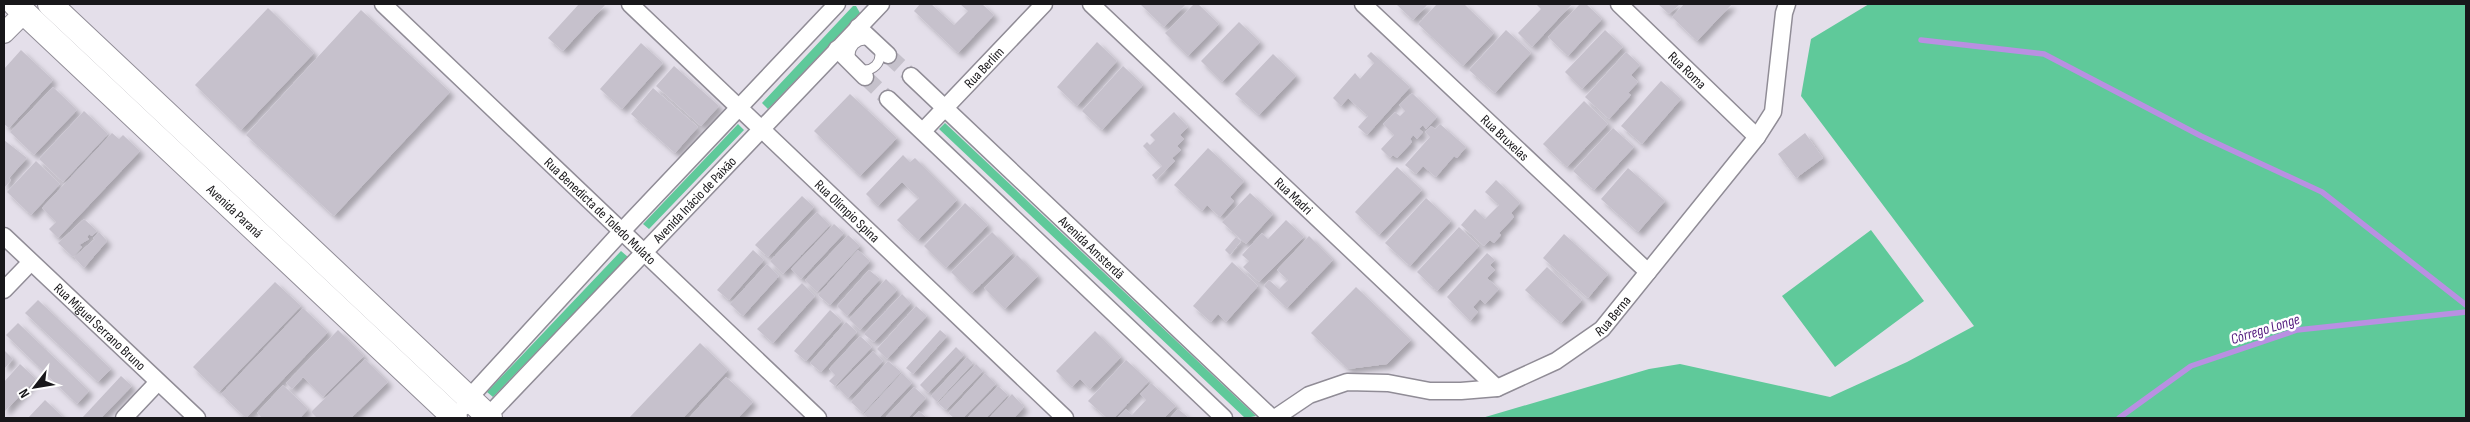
<svg xmlns="http://www.w3.org/2000/svg" width="2470" height="422" viewBox="0 0 2470 422" font-family="'Sofia Sans Condensed',sans-serif">
	<defs>
		<filter id="shadow"><feDropShadow dx="4.5" dy="4.5" stdDeviation="2.5" flood-color="#0004"/></filter>
	</defs>
	<rect width="100%" height="100%" fill="#e4dfea"/>
	<path fill="#5fc99a" d="M1869,4H2466V418H1482L1649,369L1680,364L1830,397L1907,362L1974,326L1801,96L1811,39Z
		M853,6H856L860,13L768,109L762,103Z
		M945,123L1256,416L1245,418L939,129Z
		M738,124L744,130L649,229L643,224Z
		M1871,230L1924,301L1835,367L1782,296Z
		M621,251L628,257L493,397L487,392Z"/>
	<g fill="none" stroke-linecap="round" stroke-linejoin="round">
		<path stroke="#b990e2" stroke-width="5.5" d="M1921,40L2044,54L2201,136L2322,192L2466,305
			M2119,418L2191,366L2297,330L2466,312"/>
	</g>
	<path fill="#c6c1cc" filter="url(#shadow)" d="M579,4L605,5L563,51L548,38Z
		M920,4H931L954,25L968,11L960,4H982L994,15L958,53L914,11Z
		M1140,4H1186L1164,27Z
		M1194,4H1198L1219,24L1188,56L1165,33Z
		M1396,4H1428L1413,20Z
		M1437,4H1464L1494,33L1463,66L1418,24Z
		M1536,4H1572L1532,47L1518,33L1541,9Z
		M1580,4H1586L1602,19L1568,56L1548,37Z
		M1658,4H1680L1669,14Z
		M1684,4L1690,5L1732,4L1697,41L1672,17Z
		M268,8L314,53L241,130L195,85Z
		M361,10L450,92L334,216L246,135Z
		M1239,22L1260,42L1222,82L1201,61Z
		M1506,30L1531,53L1495,93L1469,70Z
		M1605,30L1623,47L1582,89L1565,72Z
		M1097,42L1117,61L1077,106L1057,87Z
		M641,43L663,63L622,109L600,89Z
		M21,50L53,80L9,128L4,124V69Z
		M1371,52L1410,87L1367,135L1358,127L1368,116L1348,98L1341,106L1333,98L1355,73L1360,79L1374,63L1367,56Z
		M1626,52L1640,65L1631,75L1638,82L1628,93L1631,95L1609,119L1585,97Z
		M1273,54L1296,76L1259,115L1235,94Z
		M674,66L719,106L701,126L656,86Z
		M1123,66L1143,85L1102,130L1082,111Z
		M1661,81L1681,99L1642,144L1621,126Z
		M53,87L77,110L34,155L10,132Z
		M653,88L698,127L675,153L631,114Z
		M1412,93L1437,117L1426,129L1423,125L1419,129L1423,132L1417,139L1413,135L1410,139L1412,142L1397,158L1393,155L1390,158L1381,149L1394,135L1383,124L1395,112L1400,116L1405,111L1399,105Z
		M850,94L897,138L860,176L814,131Z
		M1584,101L1608,124L1567,167L1543,144Z
		M84,111L108,134L63,182L39,159Z
		M1174,112L1188,127L1180,135L1184,139L1177,146L1181,150L1172,158L1175,161L1156,180L1152,175L1162,166L1143,146L1147,142L1150,145L1155,140L1150,135Z
		M1440,124L1466,147L1457,158L1454,156L1436,177L1423,166L1416,174L1405,165L1430,137L1425,132L1431,126L1435,129Z
		M1613,128L1634,147L1594,190L1573,171Z
		M112,133L119,139L123,135L140,151L58,238L49,229L56,222L42,208Z
		M1805,133L1823,158L1796,178L1778,154Z
		M4,140L27,158L9,178L11,180L4,188Z
		M1208,148L1244,181L1230,197L1234,201L1220,217L1207,205L1202,211L1174,185Z
		M903,155L910,162L915,158L957,200L918,240L897,220L919,198L902,182L878,206L866,194Z
		M36,161L60,184L31,215L7,192Z
		M1397,167L1422,190L1379,235L1355,212Z
		M1628,168L1665,201L1638,232L1601,199Z
		M1496,180L1520,203L1511,213L1514,217L1499,233L1501,235L1494,243L1490,240L1484,246L1461,225L1475,209L1485,219L1499,205L1485,192Z
		M1250,193L1273,214L1246,244L1222,222Z
		M802,196L814,207L768,257L755,245Z
		M1426,198L1451,221L1410,266L1385,243Z
		M965,203L988,225L946,268L924,246Z
		M817,212L830,225L783,274L770,261Z
		M84,219L97,231L92,236L89,234L87,237L89,239L79,245L82,247L73,257L58,243Z
		M1286,220L1304,237L1259,282L1243,267L1249,261L1242,255L1262,233L1268,239Z
		M834,224L844,233L801,279L791,269Z
		M1459,227L1479,246L1437,291L1417,272Z
		M99,232L107,241L84,268L74,257L95,239L93,238Z
		M992,232L1013,253L972,293L951,272Z
		M1564,234L1608,274L1588,298L1543,258Z
		M848,235L860,246L817,292L805,280Z
		M1309,236L1333,260L1287,308L1264,286L1269,280L1279,289L1288,280L1277,270Z
		M1236,237L1241,241L1230,255L1225,250Z
		M753,250L764,260L729,300L717,290Z
		M858,250L870,261L830,305L818,295Z
		M1487,253L1495,260L1490,265L1495,270L1487,278L1499,289L1485,304L1480,299L1473,307L1478,312L1470,321L1447,297Z
		M1017,255L1038,276L1005,309L984,288Z
		M1232,262L1258,286L1226,322L1218,314L1211,322L1193,306Z
		M767,264L779,276L743,316L730,304Z
		M1547,267L1582,300L1561,323L1525,290Z
		M869,270L880,279L847,316L837,306Z
		M886,279L897,290L860,330L849,319Z
		M275,282L301,306L219,392L193,367Z
		M802,283L815,296L773,343L757,329Z
		M1356,287L1411,340L1387,364L1348,369L1311,333Z
		M902,294L911,303L874,342L864,334Z
		M38,300L111,369L98,382L25,313Z
		M916,306L927,316L887,359L877,349Z
		M303,308L328,332L246,418L221,394Z
		M830,310L842,321L806,361L794,351Z
		M846,322L857,332L821,372L810,363Z
		M18,323L89,391L77,404L6,335Z
		M338,330L364,356L323,397L303,377L292,389L286,383Z
		M940,330L947,336L913,374L906,368Z
		M1095,331L1121,357L1090,389L1080,379L1072,387L1056,371Z
		M860,336L872,347L835,386L829,381L835,375L829,369Z
		M700,343L728,370L683,418H629Z
		M956,347L964,355L928,393L920,385Z
		M4,350L13,359L4,369Z
		M873,351L883,361L848,398L837,387Z
		M967,357L973,363L937,402L931,396Z
		M365,359L388,382L351,418H317L311,412Z
		M1126,360L1149,381L1114,418H1107L1088,401Z
		M888,361L901,372L863,413L851,402Z
		M20,364L36,379L4,412V382Z
		M976,364L983,371L946,410L938,403Z
		M902,373L912,383L879,418H868L864,414Z
		M985,373L996,384L963,418H954L948,413Z
		M121,376L132,386L101,418H82Z
		M726,377L753,402L738,418H689Z
		M1151,383L1176,406L1164,418H1117L1126,409L1132,415L1146,400L1140,394Z
		M283,385L308,409L300,418H262L257,413Z
		M998,386L1008,395L986,418H967Z
		M914,387L926,398L908,418H885Z
		M1012,394L1024,407L1014,418H989Z
		M45,400L64,418H28Z
		M1178,409L1189,418H1170Z
		M919,411L927,418H912Z"/>
	<g fill="none" stroke-linecap="round" stroke-linejoin="round">
		<path stroke="#c5c1cb" stroke-width="16" stroke-dasharray="16 8" stroke-linecap="butt" d="M888,55L911,76
			M865,77L888,99"/>
		<g stroke="#908c96" stroke-width="11">
			<path id="service" d="M850 55a15 15 0 1 1 30 0a15 15 0 1 1-30 0Z"/>
		</g>
		<g stroke="#908c96" stroke-width="19">
			<g id="minor">
				<path id="s1" d="M383,4L818,418"/>
				<path id="s2" d="M630,4L1065,418"/>
				<path id="s3" d="M1091,4L1497,388"/>
				<path id="s4" d="M1363,4L1648,272"/>
				<path id="s5" d="M1619,4L1757,137"/>
				<path d="M858,27L888,55"/>
				<path d="M837,49L865,77"/>
				<path id="s6" d="M911,76L1272,418"/>
				<path d="M888,99L1224,418"/>
				<path id="s7" d="M923,131L1044,4"/>
				<path id="s8" d="M4,236L197,418"/>
				<path d="M4,290L31,262"/>
				<path d="M464,407L469,398L622,231L837,4"/>
				<path d="M124,418L158,382"/>
				<path id="s9" d="M486,418L881,4"/>
				<path id="s10" d="M1275,418L1309,395L1347,382L1388,383L1430,391H1461L1497,388L1556,361L1602,329L1757,137L1773,112L1784,13L1787,4"/>
			</g>
		</g>
		<g stroke="#908c96" stroke-width="22">
			<path id="tertiary" d="M4,33L24,13"/>
		</g>
		<g stroke="#908c96" stroke-width="26">
			<g id="secondary">
				<path id="s11" d="M15,4L455,418"/>
				<path d="M50,4L490,418"/>
			</g>
		</g>
		<use href="#service" stroke="#fff" stroke-width="9"/>
		<use href="#minor" stroke="#fff" stroke-width="16"/>
		<use href="#tertiary" stroke="#fff" stroke-width="20"/>
		<use href="#secondary" stroke="#fff" stroke-width="24"/>
	</g>
	<g text-anchor="middle" stroke-width="5" stroke-linejoin="round" paint-order="stroke">
		<g font-size="14" fill="#18171a" stroke="#fff">
			<text dy="5" stroke="none"><textPath href="#s7" startOffset="88">Rua Berlim</textPath></text>
			<text dy="5" stroke="none"><textPath href="#s5" startOffset="95">Rua Roma</textPath></text>
			<text dy="5" stroke="none"><textPath href="#s4" startOffset="195">Rua Bruxelas</textPath></text>
			<text dy="5" stroke="none"><textPath href="#s3" startOffset="279">Rua Madri</textPath></text>
			<text dy="5" stroke="none"><textPath href="#s9" startOffset="302">Avenida Inácio de Paixão</textPath></text>
			<text dy="5" stroke="none"><textPath href="#s11" startOffset="302">Avenida Paraná</textPath></text>
			<text dy="5" stroke="none"><textPath href="#s1" startOffset="300">Rua Benedicta de Toledo Mulato</textPath></text>
			<text dy="5" stroke="none"><textPath href="#s2" startOffset="300">Rua Olímpio Spina</textPath></text>
			<text dy="5" stroke="none"><textPath href="#s6" startOffset="249">Avenida Amsterdã</textPath></text>
			<text dy="5" stroke="none"><textPath href="#s10" startOffset="370">Rua Berna</textPath></text>
			<text dy="5" stroke="none"><textPath href="#s8" startOffset="132">Rua Miguel Serrano Bruno</textPath></text>
		</g>
		<g font-size="15" font-style="italic" fill="#562080" stroke="#fff">
			<text transform="translate(2265 329) rotate(-17)" y="5">Córrego Longe</text>
		</g>
	</g>
	<rect width="2470" height="422" fill="none" stroke="#18171a" stroke-width="10"/>
	<g transform="translate(35 387) rotate(239)" stroke="#ffffff" stroke-width="4" paint-order="stroke">
	<path d="M0-4L9 19L0 12L-9 19Z" fill="#18171a"/>
	<text y="-8" font-size="14" font-weight="bold" text-anchor="middle" fill="#18171a">N</text>
	</g>
</svg>
